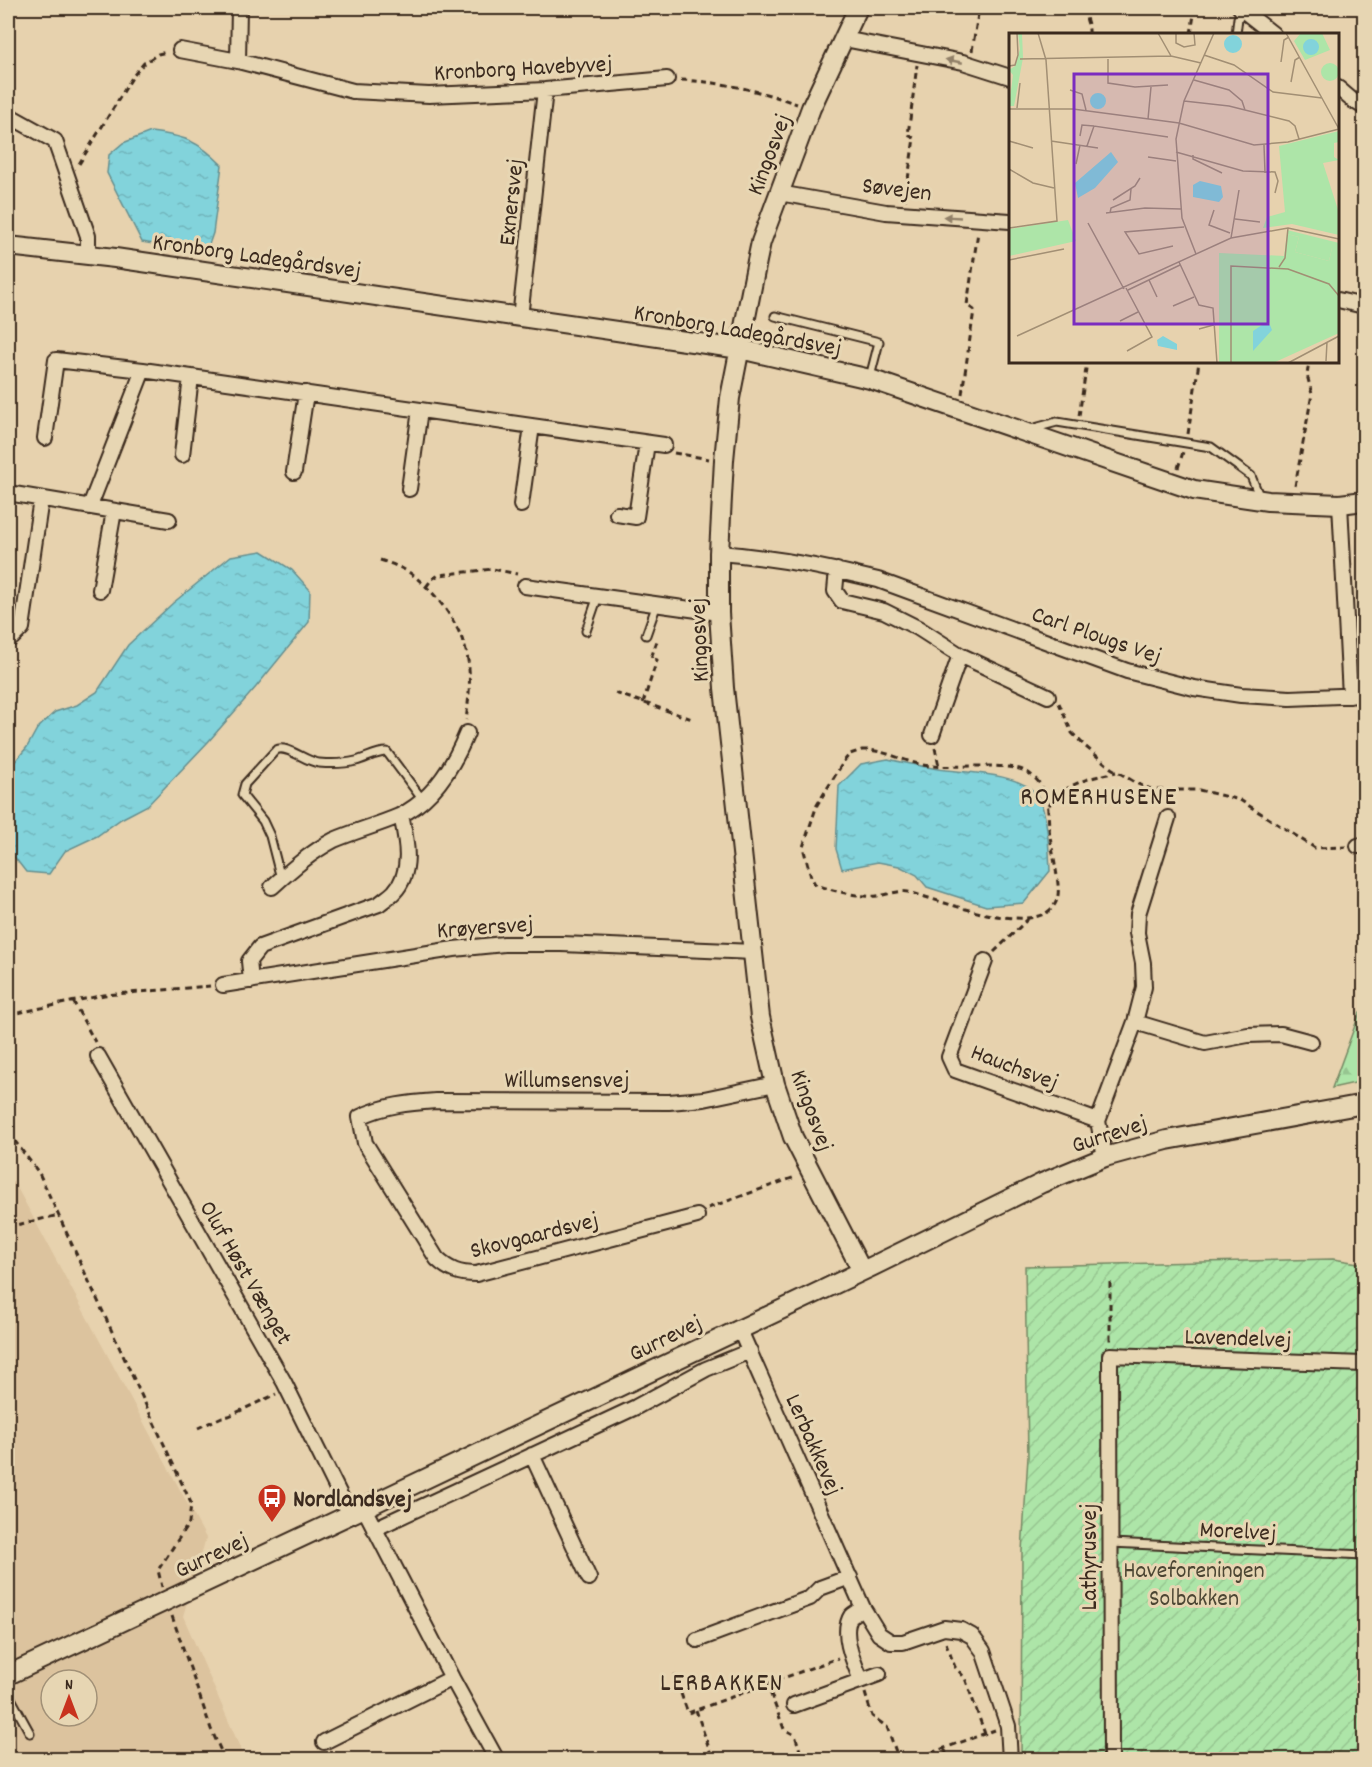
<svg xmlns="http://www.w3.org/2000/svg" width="1372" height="1767" viewBox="0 0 1372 1767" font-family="Dekko,sans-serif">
	<defs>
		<pattern id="forest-firs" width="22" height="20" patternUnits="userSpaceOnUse" patternTransform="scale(1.5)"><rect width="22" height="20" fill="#ade5a8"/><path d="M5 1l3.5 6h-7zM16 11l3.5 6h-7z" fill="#96c590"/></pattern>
		<pattern id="garden-furrows" width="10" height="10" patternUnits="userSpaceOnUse" patternTransform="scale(1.5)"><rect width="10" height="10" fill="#ade5a8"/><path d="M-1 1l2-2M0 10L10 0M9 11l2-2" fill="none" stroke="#96c590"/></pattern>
		<pattern id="water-ripples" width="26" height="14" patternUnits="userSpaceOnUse" patternTransform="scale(1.5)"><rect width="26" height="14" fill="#82d3db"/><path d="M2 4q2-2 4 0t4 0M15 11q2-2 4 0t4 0" fill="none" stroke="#71b5bc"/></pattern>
	</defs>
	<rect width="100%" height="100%" fill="#e7d2ae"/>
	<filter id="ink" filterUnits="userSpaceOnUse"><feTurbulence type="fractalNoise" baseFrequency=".0167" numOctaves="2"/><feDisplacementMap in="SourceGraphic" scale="12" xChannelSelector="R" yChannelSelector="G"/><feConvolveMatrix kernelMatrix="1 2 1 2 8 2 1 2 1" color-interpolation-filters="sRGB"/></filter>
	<g filter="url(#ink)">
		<path fill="#dcc39e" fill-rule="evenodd" d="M14,1182L206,1538L183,1616L245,1759H8V1183ZM51,1680H87V1716H51Z"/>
		<path fill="url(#forest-firs)" stroke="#748863" stroke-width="1.5" d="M1364,1010V1081L1332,1088L1360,1012Z"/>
		<path fill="url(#garden-furrows)" stroke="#748863" stroke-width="1.5" d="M1333,1259L1364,1264V1759L1021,1760L1022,1551L1028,1457L1025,1266Z"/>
		<path fill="url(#water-ripples)" stroke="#668f8f" stroke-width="1.5" d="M151,132C185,136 198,141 222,165L213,233L206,253L142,242L107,173L109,155L123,143Z
			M262,551L292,570L310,590L309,622L256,687L208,742L148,805L121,819L97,836L65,851L49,874L26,872L8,849V770L27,747L37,729L55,712L77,705L97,692L128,645L173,603L231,556Z
			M888,759C904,763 921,766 938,769C964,773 1018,772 1036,794C1048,809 1049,851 1050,871L1024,903L986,906L927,887L917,875L899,866L878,862L842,869L836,849L839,786L861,764Z"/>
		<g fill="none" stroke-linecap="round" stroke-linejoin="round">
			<g stroke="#3b2a1e" stroke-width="11">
				<path id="service" d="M1236,34L1238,18L1244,11
					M775,316L879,342L870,377
					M1031,429L1057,422L1211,447L1251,476L1260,498
					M586,631L598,596
					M646,635L657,604
					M281,879L270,836L263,821L242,795L245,784L276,750C287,744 305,762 319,763C331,764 344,764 356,761C367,758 376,752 387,752L422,799
					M1111,1543L1364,1555
					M8,1693L30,1733"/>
			</g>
			<g stroke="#3b2a1e" stroke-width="18">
				<path id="minor" d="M239,8L238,61L353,91L429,95L545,90L667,79
					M1240,8L1273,34
					M844,39L963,62L1010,77
					M180,50L238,61
					M1338,88L1352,100L1364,107
					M8,115L55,141L88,236V255
					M779,193L886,212L1010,221
					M1338,300L1364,306
					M520,318L545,90
					M45,438L56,360L143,370
					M182,455L191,377
					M294,472L306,393
					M409,489L420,410
					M8,493L169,520
					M1340,504L1350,696
					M521,505L532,426
					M90,506L143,370L664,445
					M617,514L636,517L647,443
					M719,553C773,557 825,567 878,580L1127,671L1194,688L1241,695L1290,698L1364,695
					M837,570L835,591L842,601L884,611L918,628L960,655L1048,696
					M525,586L719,613
					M100,590L114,511
					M12,638L22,628L41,499
					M932,735L960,655
					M1358,846L1364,845
					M272,887C292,869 311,852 334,840C355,831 378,825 399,816C433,800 453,767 467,733
					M985,961L949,1057L955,1070L1098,1121
					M251,981L249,961L260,947L379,904C384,900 390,896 394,892C414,871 406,839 401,815
					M223,985L454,949L504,944H562L754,952
					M1135,1022L1205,1043L1248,1035L1281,1034L1311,1042
					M98,1056L284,1382L350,1515
					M1105,1157L1098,1121L1135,1022L1144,987L1143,963L1137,933L1138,914L1168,818
					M697,1216L476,1274C459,1274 449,1270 437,1259L365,1143L360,1117C384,1105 410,1103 436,1101L669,1102L704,1099L775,1084
					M739,1328L863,1608L879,1634L891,1642H903L944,1628L961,1630L972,1636L983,1651L1008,1726L1010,1760
					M532,1455L589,1578
					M364,1508L452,1678L497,1760
					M374,1529L636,1407L706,1369L750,1351
					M697,1640L810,1598L820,1588L850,1577
					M861,1680C855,1665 840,1633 851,1616C854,1613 860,1610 863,1608
					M794,1705L879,1674
					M324,1742L452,1678
					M1111,1760L1110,1355L1364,1364"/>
			</g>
			<g stroke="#3b2a1e" stroke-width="22">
				<path id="tertiary" d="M858,8L811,108L761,242L757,261L730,398L724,460L719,553V613L724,688L760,1017L775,1084L793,1137L862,1271
					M8,246L115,258L740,349L870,379L1194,490L1268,501L1340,504L1364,501
					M8,1675L364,1508L873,1266L1042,1183L1105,1157L1167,1140L1364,1104"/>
			</g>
			<path stroke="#3b2a1e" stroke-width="3" stroke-dasharray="6 4.5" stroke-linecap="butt" d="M1085,8C1084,17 1090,25 1089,34
				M1191,34L1195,8
				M972,51L979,8
				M681,80C722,82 758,90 797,104
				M79,164L133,76L144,63L158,54L167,52
				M905,200L914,138L908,135L917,65
				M962,394L974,310L967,305L978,232
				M1079,416L1087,362
				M1188,434L1199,362
				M674,453L709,459
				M1178,468L1183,452
				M1295,486L1312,394L1307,375L1309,362
				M380,560C392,564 404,568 414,576C436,593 459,623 466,651C472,673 469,698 466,720
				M426,587L432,579L439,575L493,569L517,574
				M615,693L692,719
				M643,703L657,660L651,658L657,641
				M1059,703L1072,733L1086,747L1111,768L1138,784L1153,790H1199L1240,800L1315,848L1346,847
				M935,748L939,766
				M862,750C887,749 908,765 932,766C953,768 1012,762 1027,772C1053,789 1046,809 1050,836C1052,850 1060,884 1058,895C1050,946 936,898 908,892C898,890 887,895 877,896C863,898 828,890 815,884L811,877L803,847L817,805L844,761L850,754Z
				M1047,794L1059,795
				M1169,804L1170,799L1177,790
				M1049,805C1069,781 1088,779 1116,772
				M994,952L1028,919
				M73,1001L95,1042
				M8,1015L104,995L210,986
				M8,1132L39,1173L191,1503L189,1523L158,1570L162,1587
				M708,1208L795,1177
				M8,1227L59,1215
				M1110,1282V1342
				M198,1428L222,1417L229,1416L276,1394
				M172,1616L211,1729L225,1760
				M946,1643L955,1667L965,1678L985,1734
				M674,1674L688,1713L838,1658
				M767,1684L784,1729L795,1735L803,1760
				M865,1693L872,1716L887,1727L899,1760
				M696,1710L713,1760
				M944,1748L949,1760
				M911,1760L995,1730"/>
			<use href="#service" stroke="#e7d6b3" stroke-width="7"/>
			<use href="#minor" stroke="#e7d6b3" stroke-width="14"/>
			<use href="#tertiary" stroke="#e7d6b3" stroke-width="18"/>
		</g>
		<defs><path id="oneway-solid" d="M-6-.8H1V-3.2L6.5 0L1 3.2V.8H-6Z" transform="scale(1.5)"/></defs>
		<g fill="#918068">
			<use href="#oneway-solid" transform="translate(954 61) rotate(-169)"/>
			<use href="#oneway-solid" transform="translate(952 217) rotate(-177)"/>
		</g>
	</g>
	<defs>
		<g id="bus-pin" transform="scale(1.5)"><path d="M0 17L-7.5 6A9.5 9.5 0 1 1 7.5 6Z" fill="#c8321e" stroke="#e7d6b3"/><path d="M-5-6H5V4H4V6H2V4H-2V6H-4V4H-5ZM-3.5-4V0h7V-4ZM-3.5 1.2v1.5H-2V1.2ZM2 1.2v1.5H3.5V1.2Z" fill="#fff"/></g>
	</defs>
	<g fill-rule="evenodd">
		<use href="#bus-pin" x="272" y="1498"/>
	</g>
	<g text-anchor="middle" stroke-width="6" stroke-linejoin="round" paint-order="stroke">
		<g font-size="24" fill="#3b2a1e" stroke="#e7d6b3">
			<text transform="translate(523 67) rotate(-3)" y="8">Kronborg Havebyvej</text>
			<text transform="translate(768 154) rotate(-69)" y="8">Kingosvej</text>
			<text transform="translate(897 188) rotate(7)" y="8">Søvejen</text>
			<text transform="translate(510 202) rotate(-84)" y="8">Exnersvej</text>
			<text transform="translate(257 255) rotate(8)" y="8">Kronborg Ladegårdsvej</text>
			<text transform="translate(738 329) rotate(10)" y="8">Kronborg Ladegårdsvej</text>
			<text transform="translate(1097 634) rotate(19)" y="8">Carl Plougs Vej</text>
			<text transform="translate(698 640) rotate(-92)" y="8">Kingosvej</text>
			<text transform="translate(485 926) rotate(-4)" y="8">Krøyersvej</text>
			<text transform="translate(1015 1066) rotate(21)" y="8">Hauchsvej</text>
			<text x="567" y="1087">Willumsensvej</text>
			<text transform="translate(813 1110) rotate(70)" y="8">Kingosvej</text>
			<text transform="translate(1109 1133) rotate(-18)" y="8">Gurrevej</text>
			<text transform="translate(534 1234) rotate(-14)" y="8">Skovgaardsvej</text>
			<text transform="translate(247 1272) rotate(60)" y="8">Oluf Høst Vænget</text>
			<text transform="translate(665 1337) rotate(-26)" y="8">Gurrevej</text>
			<text transform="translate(1238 1337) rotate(2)" y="8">Lavendelvej</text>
			<text transform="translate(815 1444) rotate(66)" y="8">Lerbakkevej</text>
			<text transform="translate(1238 1530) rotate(3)" y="8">Morelvej</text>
			<text transform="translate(211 1554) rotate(-25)" y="8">Gurrevej</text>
			<text transform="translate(1088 1557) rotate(-90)" y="8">Lathyrusvej</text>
		</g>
		<g font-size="24" font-weight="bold" fill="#3b2a1e" stroke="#e7d6b3" text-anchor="start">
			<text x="293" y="1506">Nordlandsvej</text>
		</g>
		<g font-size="24" fill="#4c4633" stroke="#e7d6b3">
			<text x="1194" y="1577">Haveforeningen<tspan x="1194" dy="28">Solbakken</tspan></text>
		</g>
		<g font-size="26" letter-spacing="1.5" fill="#3b2a1e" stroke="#e7d6b3">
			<text x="1099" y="804">ROMERHUSENE</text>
			<text x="722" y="1690">LERBAKKEN</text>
		</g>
	</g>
	<g transform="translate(1009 33)">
		<rect width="330" height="330" fill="#e7d2ae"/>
		<path d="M292,0H313L321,17L296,27L285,8ZM312 39a9 9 0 1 1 18 0a9 9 0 1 1-18 0Z" fill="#ade5a8"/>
		<path d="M9,0H13L14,25L5,73H0L4,42L0,37L6,33L11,16ZM330,98V109L325,110V124L330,127L314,130L330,180V202L283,191L254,195L258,184L276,179L270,113ZM59,187L67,208L0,223V196Z" fill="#ade5a8"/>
		<path d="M278,197L330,210V215H323L320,228L286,219L290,204L278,201Z" fill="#ade5a8"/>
		<path d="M278,201L290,204L286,219L320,228L323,215H330V300L264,330H210V220L275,223Z" fill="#ade5a8"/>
		<path d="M215 11a9 9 0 1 1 18 0a9 9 0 1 1-18 0ZM294 14a8 8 0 1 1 16 0a8 8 0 1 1-16 0ZM81 68a8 8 0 1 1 16 0a8 8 0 1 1-16 0ZM102,119L109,129L86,155L69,165L66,150ZM191,148L212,153L214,164L210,169L184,164V152ZM253,292H261L263,297L244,318V298ZM154,303L168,311V317L149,313L148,307Z" fill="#82d3db"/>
		<path fill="none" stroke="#a28f74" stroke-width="1.5" d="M149,0L162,23M167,0V10L175,14L186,12L185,0M277,0L330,96M195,22L225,32L264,59L313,65M11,26L162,23L192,30M99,26V50L126,54L159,52M272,29L275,7L280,4M0,33L6,32L9,22L8,0M185,47L220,57L233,68L236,77M282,49L286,27L291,24M61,57L73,61L77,77M175,68L220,73L280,88L286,93L290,106M8,75L11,50M0,76H64L170,90L245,112L279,109L330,96M139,86L142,54M71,103L73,92L85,93M0,108L24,115M42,108L89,115M255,112L256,140M78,113L85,93L159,104M167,119L234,138L266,139L269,148L266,160M184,122V126L213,140M139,124L167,128M67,131L71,112M0,136L24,150L45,155M104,167L126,153L131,145M205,177L200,192L221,200M97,180L136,175L172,176M101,180L102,175L121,167L122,156M226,186L251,189M79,190L115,256M0,195L48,188L37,27L29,0M222,205L230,157M164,213L130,221L116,199L175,194M187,221L173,185L167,106L175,68L205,0M0,227L55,216M170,229L190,272L204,275L208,330M270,234L276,225L279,195M140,247L148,264M117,255L143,304L118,318M119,257L171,232M164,273L185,264M111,288L129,279M190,296L208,291M8,303L222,205L279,195L330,206M317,328L318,309M222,330V233L279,236L320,251L330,263M279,330L330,303"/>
		<path fill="#7b2cbf" fill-opacity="0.15" stroke="#7b2cbf" stroke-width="3" d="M65,41H259V291H65Z"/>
		<rect width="330" height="330" fill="none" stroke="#3b2a1e" stroke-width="3"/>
	</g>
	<rect width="1372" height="1767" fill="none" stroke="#e7d6b3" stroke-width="30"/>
	<rect x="15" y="15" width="1342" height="1737" fill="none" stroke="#3b2a1e" stroke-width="2" filter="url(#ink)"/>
	<g transform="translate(69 1698)"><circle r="28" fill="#e7d6b3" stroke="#a29177" stroke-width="1.5"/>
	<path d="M0-4.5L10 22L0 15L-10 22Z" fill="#c8321e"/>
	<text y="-9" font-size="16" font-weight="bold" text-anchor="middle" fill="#3b2a1e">N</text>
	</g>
</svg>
